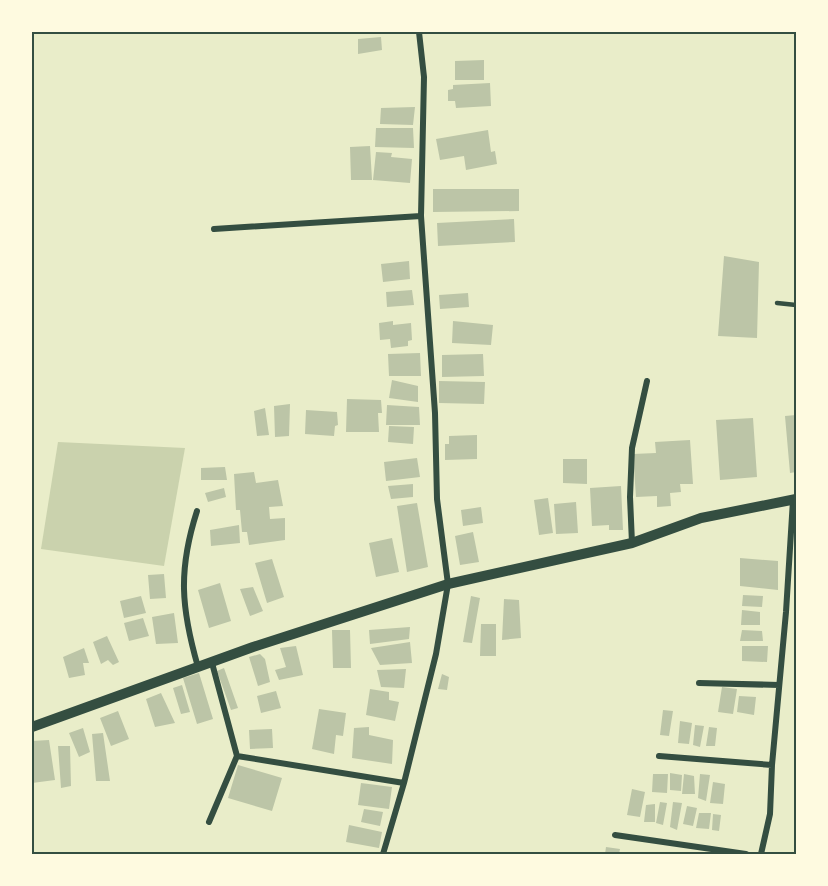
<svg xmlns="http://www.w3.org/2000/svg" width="828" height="886" viewBox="0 0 828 886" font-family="'Exo 2',sans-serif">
	<rect width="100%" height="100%" fill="#e9edc9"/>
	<path fill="#cad2ad" d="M58,442L185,448L164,566L41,549Z"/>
	<path fill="#bcc5a7" d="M381,37L382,50L358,54V39Z
		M484,60V80H455V61Z
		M490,83L491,106L456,108L455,101H448V90L453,89V85Z
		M415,107L413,125L380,124L381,108Z
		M376,128H413L414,148L375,147Z
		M488,130L491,152L495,151L497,164L466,170L464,156L440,160L436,139Z
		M370,146L372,180H351L350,147Z
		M376,152L392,153L391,157L412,159L410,183L373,180Z
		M433,189H519V211L433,212Z
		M514,219L515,242L438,246L437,223Z
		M724,256L759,262L757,338L718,336Z
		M409,261L410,279L383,282L381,264Z
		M412,290L414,305L387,307L386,292Z
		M468,293L469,307L440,309L439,295Z
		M393,321V325L411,323L412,340L408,341V346L391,348L390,339L380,340L379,323Z
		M453,321L493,325L491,345L452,343Z
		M420,353L421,376H389L388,354Z
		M483,354L484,376L442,377V355Z
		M392,380L418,386V402L389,398Z
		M439,381L485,382L484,404L439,403Z
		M347,399L381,400L382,413H378L379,432H346Z
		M290,404L289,436L275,437L274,406Z
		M387,405L419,407L420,425H386Z
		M265,408L269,435L257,436L254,411Z
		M306,410L337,412L338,425L335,426L334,436L305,434Z
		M796,415V472L790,473L785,416Z
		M753,418L757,477L720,480L716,420Z
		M389,426L414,427L413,444L388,442Z
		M477,435V459L445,460V444H449V436Z
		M690,440L693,484H680L681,492L670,493L671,506L657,507V496L636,497L633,454L656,453L655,442Z
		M417,458L420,477L386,481L384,462Z
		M563,459H587V484L563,483Z
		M225,467L227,480H201V468Z
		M254,472L256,483L278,480L283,506L269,507L270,519L285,518V540L249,545L247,532H242L240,510H236L234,474Z
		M413,484V497L391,499L388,486Z
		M621,486L623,530H609V525L592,526L590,488Z
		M224,488L226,497L208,502L205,493Z
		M548,498L553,533L539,535L534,500Z
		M576,502L578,533L556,534L554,504Z
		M417,503L428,567L407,572L397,506Z
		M481,507L483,523L463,526L461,510Z
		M239,525L240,543L211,546L210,530Z
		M473,532L479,562L460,565L455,536Z
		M392,538L399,572L376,577L369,543Z
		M740,558L778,561V590L740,586Z
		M272,559L284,597L267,603L255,563Z
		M164,574L166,598L150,599L148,575Z
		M220,583L231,621L209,628L198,590Z
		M253,587L263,611L250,616L240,589Z
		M743,595L763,596L762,607L742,606Z
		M141,596L146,613L124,618L120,601Z
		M471,596L480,598L472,643L463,642Z
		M504,599L519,600L521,638L502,640Z
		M742,610L760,612V625H741Z
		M174,613L178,643L156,644L152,617Z
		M143,618L149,636L129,641L124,623Z
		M481,624H496V656H480Z
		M410,627L409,639L370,644L369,630Z
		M332,630H350L351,668H333Z
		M742,630L762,631L763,641H740Z
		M107,636L119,662L113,665L108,660L101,664L93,642Z
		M410,642L412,663L380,665L371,648Z
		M296,646L303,675L279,680L275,670L286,667L280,648Z
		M742,646H768L767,662L742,661Z
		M84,648L89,663H83L85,675L69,678L63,657Z
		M260,654L265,659L270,682L258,686L249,657Z
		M224,668L238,708L231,710L217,671Z
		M406,669L404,688L381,687L377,670Z
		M199,673L213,719L197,724L183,678Z
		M442,674L449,677L447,690L438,689Z
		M182,685L190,712L181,714L173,688Z
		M722,687L737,689L733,714L718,712Z
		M370,689L389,692V700L399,702L395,721L366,715Z
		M276,691L281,708L261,713L257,696Z
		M161,693L175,723L155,727L146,699Z
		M739,696L756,697L754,715L737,712Z
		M319,709L346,713L343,736L336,735L334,754L312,749Z
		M663,710L673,711L669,736L660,735Z
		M118,711L129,739L111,746L100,718Z
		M680,721L692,723L689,744L678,743Z
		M695,725L704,726L700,747L693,745Z
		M369,727V735L393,740L392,764L352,758L354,728Z
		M709,727L717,728L715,746H706Z
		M83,728L90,752L79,757L69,733Z
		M272,729L273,748L250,749L249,730Z
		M103,733L110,781H96L92,734Z
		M49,740L55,780L32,783V741Z
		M58,746H70L71,786L61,788Z
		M238,765L282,778L272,811L228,798Z
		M670,773L682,775L681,791L670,790Z
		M653,774H668L667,793L652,792Z
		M684,774L694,776L695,794H682Z
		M700,774L710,775L706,801L698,798Z
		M713,782L725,784L723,804L710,803Z
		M361,783L392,787L389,809L358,805Z
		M632,789L645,792L640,817L627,815Z
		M660,802L667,803L663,825L656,823Z
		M673,802L682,803L677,830L670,827Z
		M655,804V822H644L646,805Z
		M687,806L697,808L693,826L683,824Z
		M364,809L383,812L380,826L361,822Z
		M699,813H711L709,829L696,828Z
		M713,814L721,815L719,831L712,830Z
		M349,825L382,832L379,848L346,842Z
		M606,847L620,849L619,854H605Z"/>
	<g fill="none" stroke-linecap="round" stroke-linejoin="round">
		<path stroke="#344e41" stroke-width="4.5" d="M777,303L796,305"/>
		<path stroke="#344e41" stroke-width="6" d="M214,229L421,216
			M197,511C178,570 181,608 198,667
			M632,543L630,497L632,448L647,381
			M212,663L237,756L404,783
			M699,683L779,685
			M659,756L772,765
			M209,822L237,756
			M615,835L746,854
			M383,854L404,783L436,654L448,584L437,499L435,413L421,216L424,77L419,32
			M761,854L770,814L772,765L786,612L793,500"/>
		<path stroke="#344e41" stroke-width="10" d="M32,727L253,647L448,584L632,543L701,518L796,499"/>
	</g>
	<rect width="828" height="886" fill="none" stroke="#fefae0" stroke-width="66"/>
	<rect x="33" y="33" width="762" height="820" fill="none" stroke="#344e41" stroke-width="2"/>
</svg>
